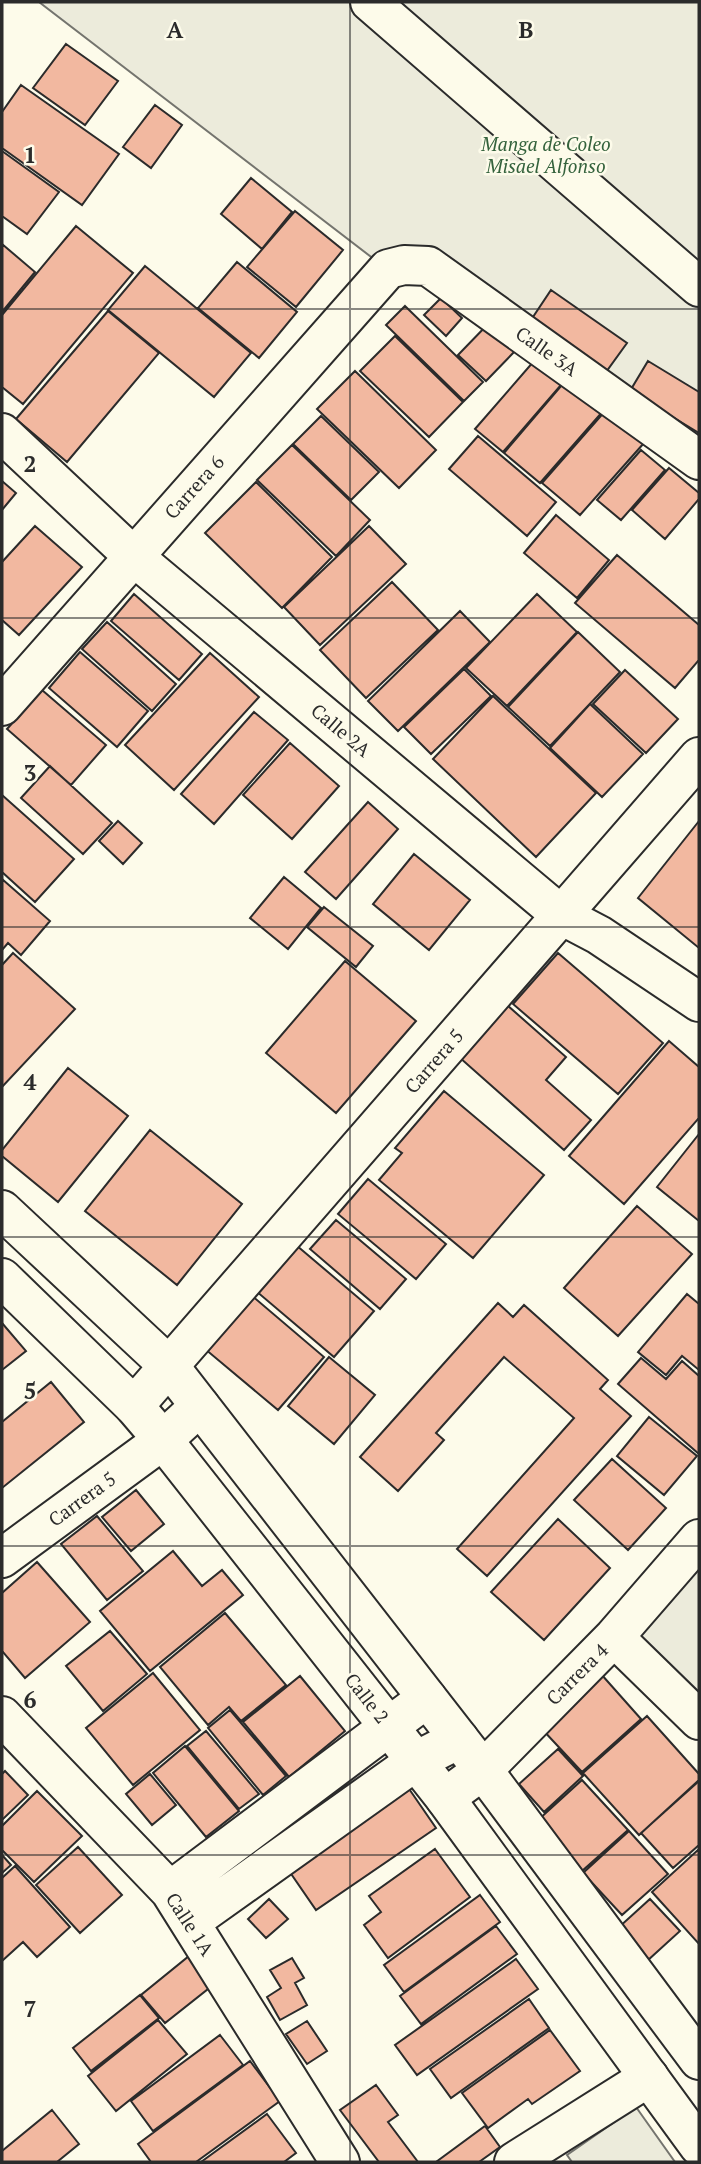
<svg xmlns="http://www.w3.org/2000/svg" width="701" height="2164" viewBox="0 0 701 2164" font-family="'PT Serif',serif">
	<rect width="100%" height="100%" fill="#fdfbea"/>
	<path fill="#ecebdb" stroke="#74746e" stroke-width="2" d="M39,2H699V444L430,262L379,263Z
		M699,1557V1710L622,1643Z
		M636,2107L675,2162H572L567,2155Z"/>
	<path fill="#f2b8a0" stroke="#2b2b2b" stroke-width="2" d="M66,44L118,81L85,125L33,88Z
		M21,85L119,154L82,205L2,148V112Z
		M155,105L182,125L151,168L123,147Z
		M2,151L59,192L27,234L2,216Z
		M251,178L292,212L262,249L221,214Z
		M295,211L343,250L296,307L247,267Z
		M76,226L133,273L23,404L2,387V315Z
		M2,244L35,272L2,312Z
		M237,262L297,312L259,358L198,308Z
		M145,266L251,353L214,397L108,310Z
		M551,290L627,343L606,372L531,320Z
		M441,298L462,318L446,336L424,315Z
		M405,306L483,382L464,401L386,325Z
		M108,311L159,353L67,462L16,419Z
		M489,323L516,350L486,381L458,355Z
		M395,336L463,402L429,437L360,371Z
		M534,361L561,385L503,452L475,429Z
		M648,361L699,392V433L630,391Z
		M355,371L436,450L399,488L317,409Z
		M567,379L604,410L540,483L504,453Z
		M606,410L644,443L580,515L542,483Z
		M321,416L379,472L351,500L293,444Z
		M478,436L556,502L527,536L449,469Z
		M292,445L370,520L336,556L257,480Z
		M641,450L665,470L621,520L597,500Z
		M669,468L699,493V499L665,539L632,510Z
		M2,481L16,493L2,510Z
		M256,482L332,557L282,608L205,533Z
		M556,515L609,560L577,598L524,553Z
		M35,526L82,567L19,635L2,620V562Z
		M369,526L406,564L320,645L284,607Z
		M617,555L699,625V660L675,688L575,603Z
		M392,582L438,630L366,698L320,650Z
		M134,594L202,654L179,680L111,621Z
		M537,594L577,632L507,706L466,668Z
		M460,611L490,642L398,731L368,701Z
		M107,622L176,684L152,711L82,649Z
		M578,632L620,672L550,746L508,707Z
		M80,652L148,711L117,747L49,688Z
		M210,653L259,697L174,790L125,745Z
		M464,669L491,696L431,754L404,727Z
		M625,670L678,719L646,753L593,704Z
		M42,690L106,745L71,785L7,729Z
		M493,696L596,793L536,857L433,759Z
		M590,704L643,754L602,797L550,748Z
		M254,712L288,740L214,824L181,794Z
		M290,743L339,786L292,839L243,795Z
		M50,766L112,823L83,854L21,798Z
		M2,795L74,859L35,902L2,872Z
		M368,802L398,829L336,899L305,872Z
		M118,821L142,843L123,864L99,841Z
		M699,821V948L638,898Z
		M414,854L470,900L429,950L373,904Z
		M284,877L321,908L288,949L250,918Z
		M2,879L50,921L21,955L8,943L2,950Z
		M324,907L373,946L356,967L307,927Z
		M13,953L75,1009L2,1087V965Z
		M558,953L663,1043L618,1094L513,1004Z
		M345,961L416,1021L336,1113L266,1053Z
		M507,1005L566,1057L546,1080L591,1120L564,1150L459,1057Z
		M669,1041L699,1067V1118L624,1204L569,1156Z
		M68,1068L128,1116L58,1202L2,1156V1150Z
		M444,1091L544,1175L473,1258L379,1180L402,1153L395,1148Z
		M150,1130L242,1204L177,1285L85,1211Z
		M699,1134V1221L657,1187Z
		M368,1179L446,1244L416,1279L338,1214Z
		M637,1206L692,1254L618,1336L564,1288Z
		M336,1220L406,1279L380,1309L310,1249Z
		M296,1245L374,1311L334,1357L256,1291Z
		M687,1294L699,1304V1370L682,1356L666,1375L638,1352Z
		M251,1295L324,1357L278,1410L205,1349Z
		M498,1303L513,1317L524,1305L608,1380L600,1389L631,1416L487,1576L457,1549L574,1418L504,1357L436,1433L444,1440L398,1491L360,1457Z
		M2,1323L26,1351L2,1370Z
		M329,1357L375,1395L334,1444L288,1406Z
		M641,1358L666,1379L682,1361L699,1376V1454L618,1384Z
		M51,1382L84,1422L2,1488V1422Z
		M649,1417L697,1456L664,1495L617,1456Z
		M612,1459L666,1508L628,1550L574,1500Z
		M136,1490L164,1524L131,1551L102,1517Z
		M97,1516L143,1571L107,1600L61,1544Z
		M558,1519L610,1568L544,1640L491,1592Z
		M173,1551L202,1586L222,1570L243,1595L150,1671L100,1611Z
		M37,1562L90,1622L25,1678L2,1651V1593Z
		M225,1613L286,1685L241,1721L229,1707L208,1725L160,1667Z
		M110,1631L147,1674L103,1711L66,1666Z
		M153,1673L200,1730L133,1785L86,1728Z
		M601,1674L641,1719L582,1772L541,1728Z
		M300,1676L345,1731L289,1777L243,1722Z
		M230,1710L286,1776L263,1795L208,1728Z
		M647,1716L699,1774V1780L639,1835L583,1773Z
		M206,1731L259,1794L239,1809L187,1746Z
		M185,1746L239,1811L206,1837L153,1773Z
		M558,1749L583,1776L544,1812L519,1784Z
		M5,1771L28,1795L2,1820V1774Z
		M150,1774L176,1805L152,1825L126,1794Z
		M582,1780L628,1830L582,1871L537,1821Z
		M699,1781V1845L673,1868L641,1833Z
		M405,1783L436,1828L316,1910L285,1865Z
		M37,1791L82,1836L34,1882L2,1850V1826Z
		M629,1831L668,1874L622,1915L583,1873Z
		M78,1847L122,1895L80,1933L36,1885Z
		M435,1849L470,1897L388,1958L364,1925L381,1912L369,1896Z
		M699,1849V1944L652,1892Z
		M2,1855L11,1865L2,1873Z
		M15,1866L70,1927L37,1957L23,1942L2,1961V1878Z
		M480,1895L500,1922L404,1992L384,1965Z
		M269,1899L288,1919L266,1938L248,1919Z
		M650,1899L680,1931L647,1961L618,1928Z
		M496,1926L517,1954L421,2024L400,1996Z
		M189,1956L213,1985L165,2023L141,1995Z
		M292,1958L304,1978L295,1983L307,2005L280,2020L267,1997L281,1988L270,1970Z
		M516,1959L538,1989L417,2075L395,2045Z
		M140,1995L159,2018L91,2071L73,2048Z
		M529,1999L549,2028L451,2098L430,2069Z
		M158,2020L187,2054L116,2111L88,2076Z
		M307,2021L327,2051L307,2064L286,2034Z
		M550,2030L580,2071L532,2104L528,2099L488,2128L462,2093Z
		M220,2035L243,2065L153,2131L131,2101Z
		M250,2061L280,2101L196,2162H151L138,2144Z
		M376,2085L398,2115L388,2122L418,2162H379L340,2110Z
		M52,2110L79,2144L57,2162H2V2151Z
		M267,2114L296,2153L284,2162H201Z
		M485,2126L500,2147L479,2162H436Z"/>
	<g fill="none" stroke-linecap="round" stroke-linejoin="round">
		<g stroke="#2b2b2b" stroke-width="42">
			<path id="minor" d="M370,2L699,287
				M2,433L133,556L561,915L599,935L699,1002
				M2,706L388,269L404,265L428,266L699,460
				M134,1406L699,757
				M2,1558L163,1440L200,1406
				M614,1637L699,1720
				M2,1716L170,1891L340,2162
				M445,1798L483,1770L614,1637L699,1539
				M170,1891L427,1698
				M190,1922L416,1761L459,1739
				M514,2162L649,2077"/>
		</g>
		<g stroke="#2b2b2b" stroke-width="42">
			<path id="major" d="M2,1210L169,1366L483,1770L699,2060
				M2,1278L134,1406L163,1440L445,1798L699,2146"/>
		</g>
		<use href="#minor" stroke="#fdfbea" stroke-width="38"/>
		<use href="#major" stroke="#fdfbea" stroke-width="38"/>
	</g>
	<path fill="none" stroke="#2b2b2b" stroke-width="2" stroke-opacity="0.55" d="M350,2V2162M2,309H699M2,618H699M2,927H699M2,1237H699M2,1546H699M2,1855H699"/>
	<g text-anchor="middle" stroke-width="5" stroke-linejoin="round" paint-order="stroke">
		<g font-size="19" font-style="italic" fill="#34623c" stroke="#fdfbea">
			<text x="546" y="151">Manga de Coleo<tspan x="546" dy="22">Misael Alfonso</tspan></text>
		</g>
		<g font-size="19" fill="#2b2b2b" stroke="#fdfbea">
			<text transform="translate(547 351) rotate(35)" y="7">Calle 3A</text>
			<text transform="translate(194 487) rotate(-48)" y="7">Carrera 6</text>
			<text transform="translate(341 730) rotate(40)" y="7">Calle 2A</text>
			<text transform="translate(434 1061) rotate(-49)" y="7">Carrera 5</text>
			<text transform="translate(82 1499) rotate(-36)" y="7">Carrera 5</text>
			<text transform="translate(577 1674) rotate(-45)" y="7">Carrera 4</text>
			<text transform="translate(367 1698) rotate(52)" y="7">Calle 2</text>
			<text transform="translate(190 1924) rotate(57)" y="7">Calle 1A</text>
		</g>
	</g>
	<g font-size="23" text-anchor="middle" font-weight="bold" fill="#2b2b2b" stroke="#fdfbea" stroke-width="5" stroke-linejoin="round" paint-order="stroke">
		<text x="175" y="38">A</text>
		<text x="526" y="38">B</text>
		<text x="30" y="163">1</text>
		<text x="30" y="472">2</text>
		<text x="30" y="781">3</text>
		<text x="30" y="1090">4</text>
		<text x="30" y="1399">5</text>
		<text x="30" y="1708">6</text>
		<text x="30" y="2017">7</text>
	</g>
	<rect width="701" height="2164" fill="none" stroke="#2b2b2b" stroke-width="7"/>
</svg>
